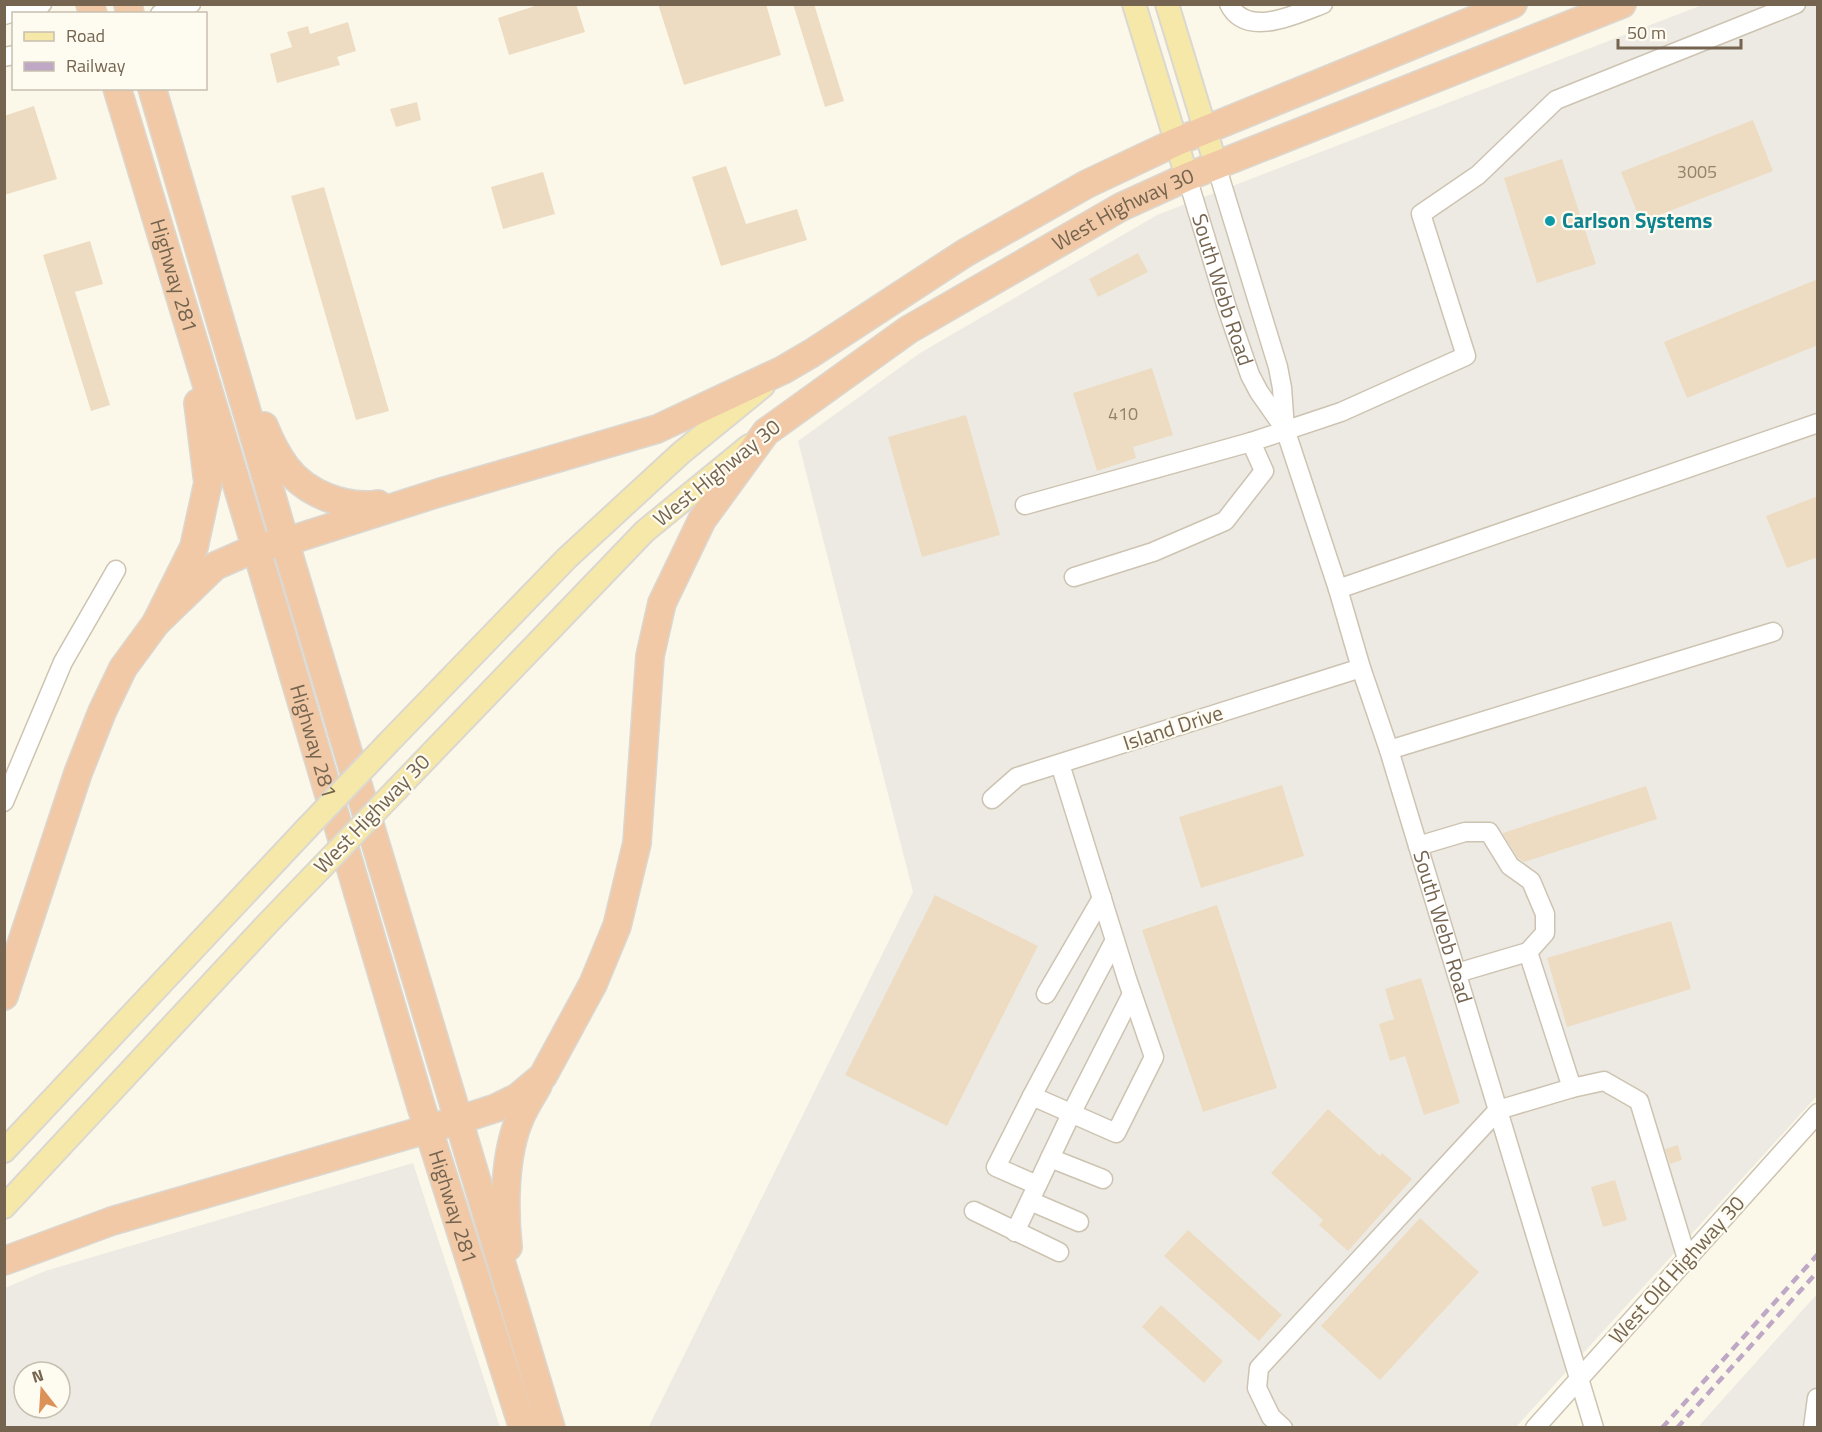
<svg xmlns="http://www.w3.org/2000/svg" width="1822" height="1432" viewBox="0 0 1822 1432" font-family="'Titillium Web',sans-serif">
	<rect width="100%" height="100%" fill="#fbf8ea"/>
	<path fill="#edeae3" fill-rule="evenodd" d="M1702,5H1817V1096L1516,1427L648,1428L913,892L798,441L920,353L1157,215Z
		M413,1163L500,1427H5V1288L45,1271ZM24,1372H60V1408H24Z
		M1817,1294V1427H1698Z"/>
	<path fill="#eddcc2" d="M541,4H576L585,32L509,55L498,18Z
		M658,4H766L781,55L684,85Z
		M793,4H814L844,101L825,107Z
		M348,22L356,51L337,57L340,65L277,83L270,54L292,47L287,32L308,26L310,34Z
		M417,102L421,120L396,127L390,109Z
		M34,106L57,179L4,195V116Z
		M1753,120L1773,171L1641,222L1621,172Z
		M1562,159L1596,264L1537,283L1504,178Z
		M726,166L746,224L797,209L807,240L721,266L692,177Z
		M543,172L555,214L503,229L491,187Z
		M324,187L389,411L356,420L291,196Z
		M90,241L103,284L75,292L110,405L91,411L43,255Z
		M1138,253L1148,272L1098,297L1089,279Z
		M1818,279V345L1687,398L1664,342Z
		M1152,368L1173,435L1133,447L1136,458L1097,471L1073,393Z
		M966,415L1000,535L922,557L888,437Z
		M1818,496V557L1787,568L1766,516Z
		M1282,785L1304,856L1201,888L1179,817Z
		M1646,786L1657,819L1524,862L1518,858L1503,834V833Z
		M935,895L1038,946L947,1126L845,1075Z
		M1217,905L1277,1088L1203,1112L1142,930Z
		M1671,921L1691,989L1567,1027L1547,958Z
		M1421,978L1460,1103L1424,1115L1405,1056L1390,1061L1379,1024L1394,1019L1385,989Z
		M1328,1109L1380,1156L1382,1153L1412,1179L1348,1251L1319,1225L1323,1220L1271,1173Z
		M1678,1145L1682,1160L1670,1164L1665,1149Z
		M1615,1180L1627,1220L1603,1227L1591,1187Z
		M1420,1218L1479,1272L1380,1380L1321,1326Z
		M1188,1230L1282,1315L1259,1341L1164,1256Z
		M1161,1305L1223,1361L1204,1383L1142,1327Z"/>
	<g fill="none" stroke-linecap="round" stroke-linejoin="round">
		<g stroke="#cdc3b1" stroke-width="21">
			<g id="minor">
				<path d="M1229,4C1246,39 1297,14 1323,4"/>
				<path d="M160,14L191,4"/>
				<path d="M4,15L42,4"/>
				<path d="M4,57L14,55"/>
				<path id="s1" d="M1216,165L1278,367L1282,388L1285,429L1338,589L1361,668L1389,750L1594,1428"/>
				<path id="s2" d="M1187,177L1227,308L1250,375L1259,392L1285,429"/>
				<path d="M1025,505L1251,442L1341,412L1466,356L1421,214L1478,175L1556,100L1796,4"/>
				<path d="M1074,577L1153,552L1225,521L1264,471L1251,442"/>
				<path d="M1338,589L1818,423"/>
				<path d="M1389,750L1773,632"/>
				<path d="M1060,764L1127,979L1154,1057L1116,1133L1032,1096L1115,940"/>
				<path d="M992,799L1017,777L1361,668"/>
				<path d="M4,802L63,662L116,570"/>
				<path d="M1418,846L1465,832H1489L1510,866L1531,881L1545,914V933L1528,952L1457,973"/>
				<path d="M1528,952L1572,1088"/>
				<path d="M1046,994L1102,898"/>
				<path d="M1032,1096L996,1167L1037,1185"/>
				<path d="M1050,1158L1103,1179"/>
				<path d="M1030,1201L1079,1222"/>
				<path d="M974,1211L1059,1252"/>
				<path d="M1015,1232L1071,1114L1132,994"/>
				<path d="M1283,1428L1271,1417L1257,1388L1259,1368L1498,1110L1572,1088L1604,1081L1639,1101L1687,1259"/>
				<path d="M1535,1428L1818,1113"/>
				<path d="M1813,1428L1817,1398"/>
			</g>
		</g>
		<g stroke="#dbd7d1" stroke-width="26">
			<path id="major" d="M1134,4L1187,177
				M1167,4L1216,165
				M389,742L567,558L681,453L763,386
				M398,788L645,531L749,446
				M4,1151L307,828
				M4,1207L268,923L319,870"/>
		</g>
		<g stroke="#dbd7d1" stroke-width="30">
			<g id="highway">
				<path d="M90,4L93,14"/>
				<path d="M128,4L130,14"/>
				<path id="s3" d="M117,88L256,548L421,1106L523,1428"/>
				<path d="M152,88L291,562L551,1428"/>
				<path d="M264,426C270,441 277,455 286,467C306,494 346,509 378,504"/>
				<path d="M156,623L215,566L256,548L285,542L438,493L657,429L783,370L812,353L965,253L1087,184L1176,142L1513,4"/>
				<path d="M4,996L78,773L102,712L123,668L156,623L194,547L208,483L198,403"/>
				<path d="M508,1247C504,1208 504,1155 520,1118C525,1106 532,1096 538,1085"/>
				<path id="s4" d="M4,1261L112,1221L459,1120L496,1108L518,1097L543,1076L593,984L617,926L637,843L650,656L662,603L702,520L766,432L908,330L1121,207L1187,177L1622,4"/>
			</g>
		</g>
		<use href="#minor" stroke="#fff" stroke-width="18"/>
		<use href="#major" stroke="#f5e8a8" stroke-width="22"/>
		<use href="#highway" stroke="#f1c9a6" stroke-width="27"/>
		<path stroke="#bea8c5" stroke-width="4.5" stroke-dasharray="9 6" stroke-linecap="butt" d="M1662,1428L1818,1254
			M1677,1428L1818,1271"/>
		<g stroke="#dbd7d1" stroke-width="26" stroke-linecap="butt">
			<path id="major-bridge" d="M307,828L389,742
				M319,870L398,788"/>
		</g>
		<use href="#major-bridge" stroke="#f5e8a8" stroke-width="22"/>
	</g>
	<circle fill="#0f9aa8" stroke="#fefbf1" stroke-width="2" cx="1550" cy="221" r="6"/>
	<g text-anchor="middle" stroke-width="4.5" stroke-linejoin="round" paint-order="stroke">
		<g font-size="18" fill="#93826c">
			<text x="1697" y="178">3005</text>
			<text x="1123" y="420">410</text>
		</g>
		<g font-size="21" fill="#75644f" stroke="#fefbf1">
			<text dy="7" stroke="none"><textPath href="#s4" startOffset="1690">West Highway 30</textPath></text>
			<text dy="7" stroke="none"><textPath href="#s3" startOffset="196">Highway 281</textPath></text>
			<text dy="7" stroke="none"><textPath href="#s2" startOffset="118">South Webb Road</textPath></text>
			<text transform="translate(717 473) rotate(-39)" y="7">West Highway 30</text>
			<text transform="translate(1173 728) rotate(-18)" y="7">Island Drive</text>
			<text dy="7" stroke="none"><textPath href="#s3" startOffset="682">Highway 281</textPath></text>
			<text transform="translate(372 814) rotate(-46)" y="7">West Highway 30</text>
			<text dy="7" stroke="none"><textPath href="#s1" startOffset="796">South Webb Road</textPath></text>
			<text dy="7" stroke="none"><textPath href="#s3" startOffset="1168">Highway 281</textPath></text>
			<text transform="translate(1677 1270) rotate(-48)" y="7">West Old Highway 30</text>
		</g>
		<g font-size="21" font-weight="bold" fill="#0d838f" stroke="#fefbf1" text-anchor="start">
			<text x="1562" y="228">Carlson Systems</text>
		</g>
	</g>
	<rect width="1822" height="1432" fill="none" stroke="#75644f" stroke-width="12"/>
	<rect x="12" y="12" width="195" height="78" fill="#fefbf1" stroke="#c7bfb0" stroke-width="1.5"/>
	<rect x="24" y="32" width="30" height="9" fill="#f5e8a8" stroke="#c7bfb0" stroke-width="1.5"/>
	<text x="66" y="42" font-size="18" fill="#75644f">Road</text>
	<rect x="24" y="62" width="30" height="9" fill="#bea8c5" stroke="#c7bfb0" stroke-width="1.5"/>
	<text x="66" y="72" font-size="18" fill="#75644f">Railway</text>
	<g transform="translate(42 1390) rotate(343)"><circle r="28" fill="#fefbf1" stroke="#c7bfb0" stroke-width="1.5"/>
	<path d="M0-4.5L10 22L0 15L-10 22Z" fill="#dc9159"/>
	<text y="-9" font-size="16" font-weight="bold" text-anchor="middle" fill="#75644f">N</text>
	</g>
	<path d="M1618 39v9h123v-9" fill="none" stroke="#75644f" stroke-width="3"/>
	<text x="1627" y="39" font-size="18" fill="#75644f" stroke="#fefbf1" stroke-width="4.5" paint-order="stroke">50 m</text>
</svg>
